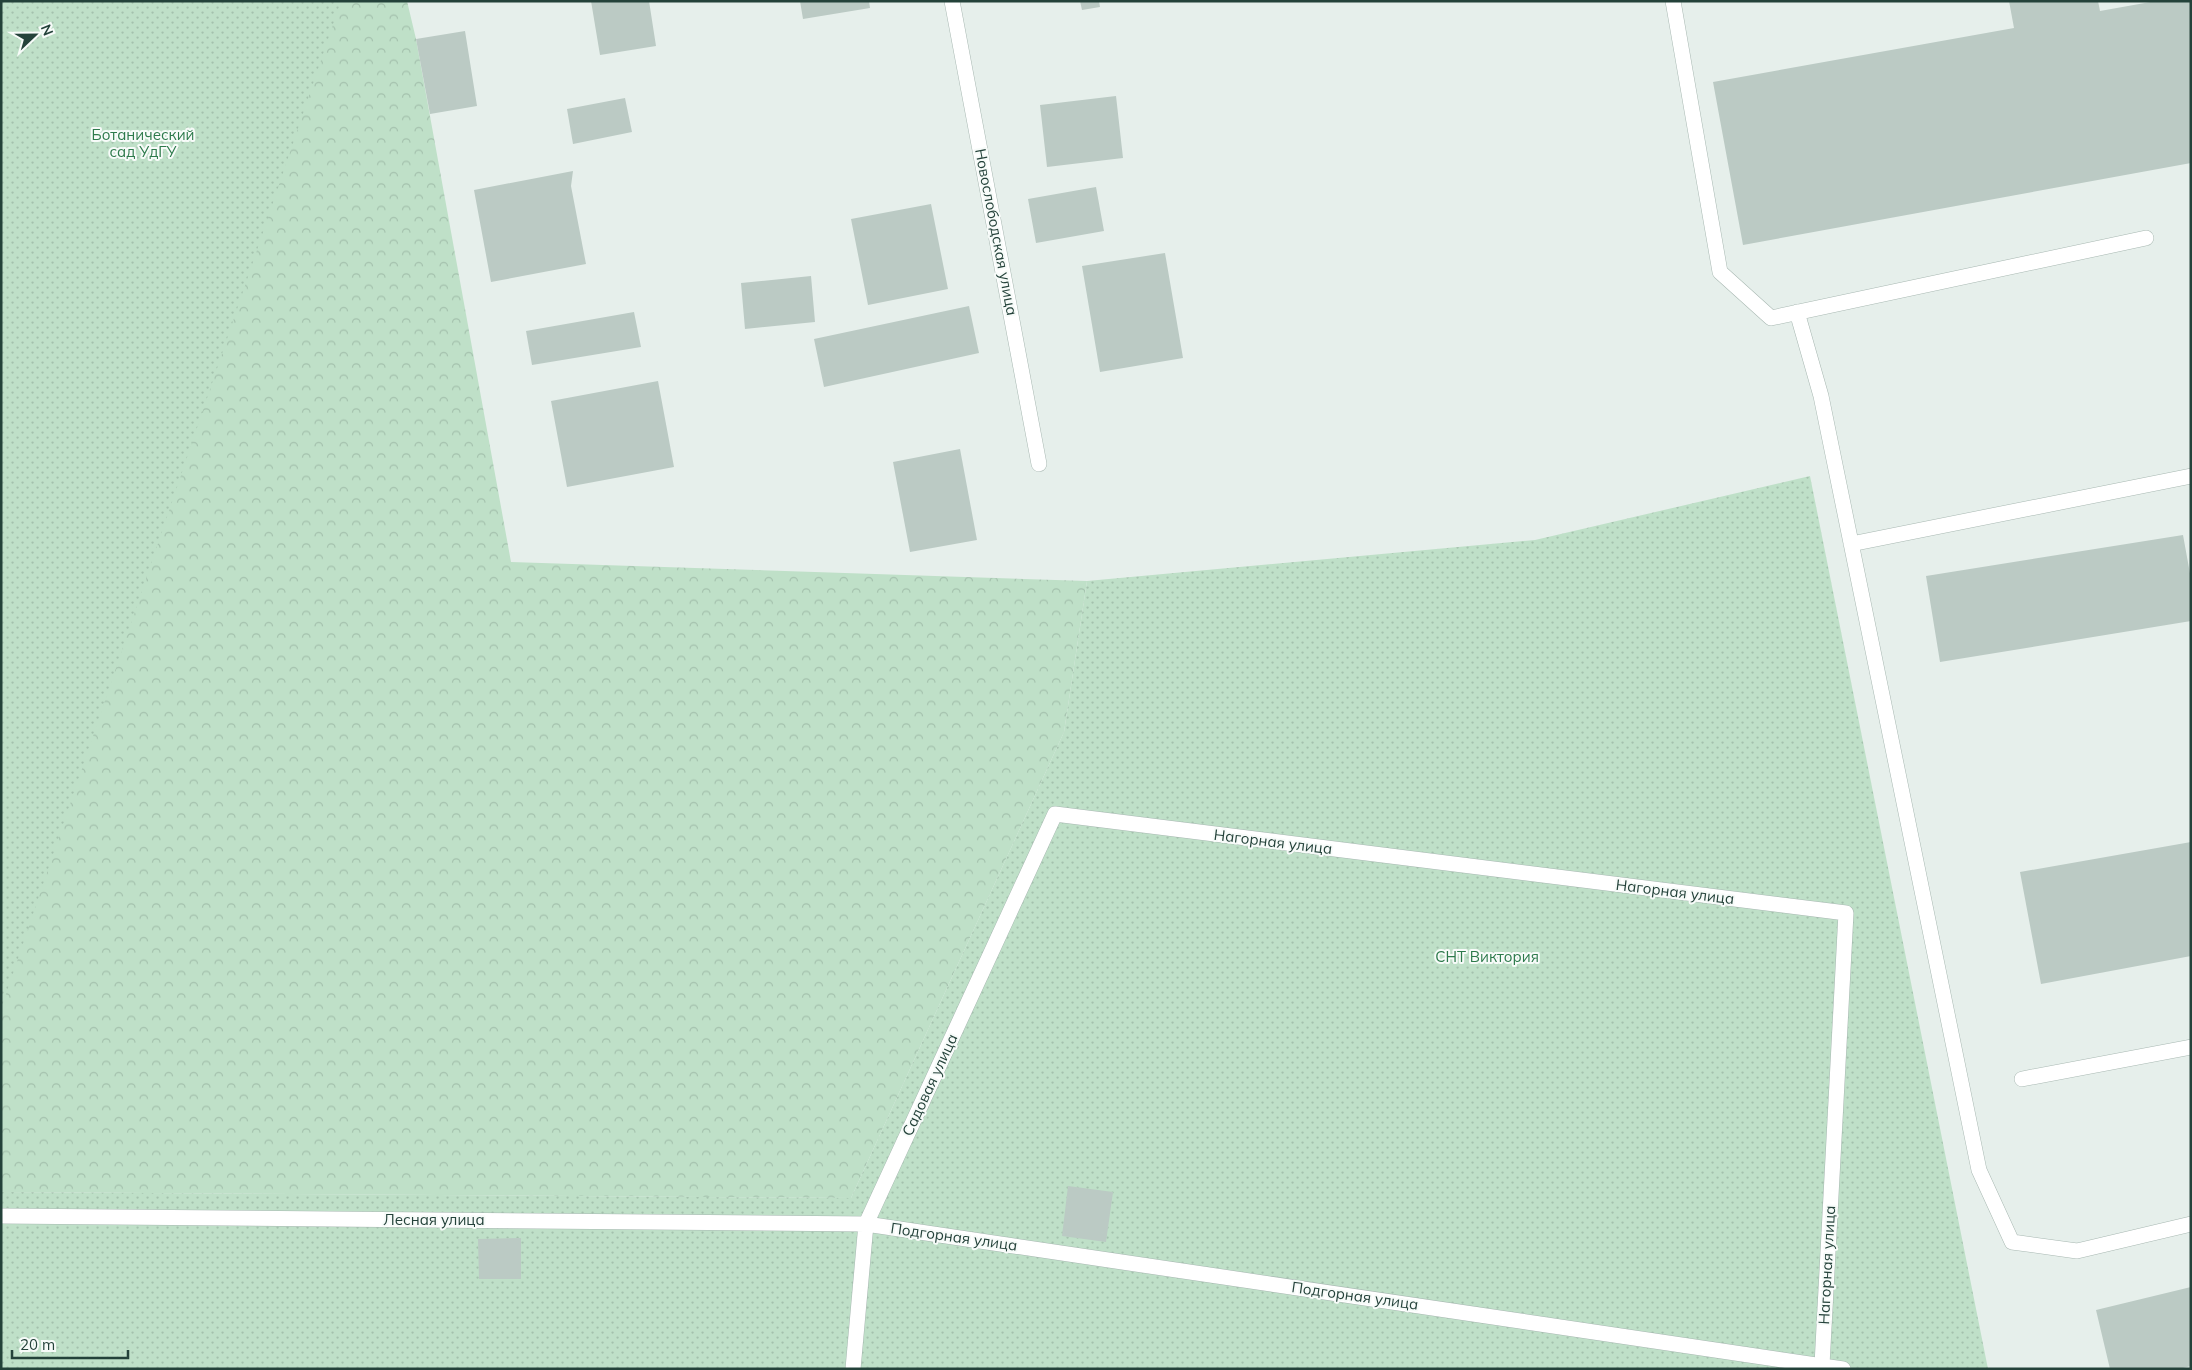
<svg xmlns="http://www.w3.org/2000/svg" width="2192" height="1370" viewBox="0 0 2192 1370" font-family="Mulish,sans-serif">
	<defs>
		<pattern id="forest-crowns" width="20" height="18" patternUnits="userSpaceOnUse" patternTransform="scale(1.25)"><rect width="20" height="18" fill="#bfe0c8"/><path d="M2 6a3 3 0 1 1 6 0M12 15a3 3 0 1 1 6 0" fill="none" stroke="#a4c1ad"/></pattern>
		<pattern id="garden-dots" width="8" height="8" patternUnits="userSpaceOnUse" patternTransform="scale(1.25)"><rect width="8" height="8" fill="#bfe0c8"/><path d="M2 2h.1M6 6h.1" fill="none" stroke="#a4c1ad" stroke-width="1.8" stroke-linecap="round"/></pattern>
	</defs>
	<rect width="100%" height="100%" fill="#e6efeb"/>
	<path fill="url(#forest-crowns)" d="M1,1H407L416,39L511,562L1087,581L1064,732L851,1198L1,1192Z"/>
	<path fill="url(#garden-dots)" d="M1,1H341L1,1009Z
		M1810,476L1988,1369H1V1192L851,1198L1064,732L1087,581L1535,540Z"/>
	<path fill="#bbcac4" d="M591,1H649L656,46L600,55Z
		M800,1H869L870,8L803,19Z
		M1080,1H1099L1100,7L1082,10Z
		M2009,1H2098L2100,11L2156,1H2191V163L1743,245L1713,82L2014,28Z
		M465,31L477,106L430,114L416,39Z
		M1116,96L1123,158L1047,167L1040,105Z
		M625,98L632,132L573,144L567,109Z
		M573,171L571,186L586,264L491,282L474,190Z
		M1096,187L1104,231L1036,243L1028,199Z
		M931,204L948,289L868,305L851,219Z
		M1165,253L1183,358L1100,372L1082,266Z
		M811,276L815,322L745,329L741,283Z
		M969,306L979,353L824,387L814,339Z
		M634,312L641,347L532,365L526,331Z
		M658,381L674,467L567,487L551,401Z
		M960,449L977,540L910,552L893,462Z
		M2183,535L2191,579V621L1940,662L1926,576Z
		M2191,842V956L2041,984L2020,872Z
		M1068,1186L1113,1192L1106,1242L1062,1236Z
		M521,1238V1279H479L478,1239Z
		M2191,1287V1366L2179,1369H2110L2096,1310Z"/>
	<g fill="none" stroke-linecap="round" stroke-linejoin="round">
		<g stroke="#a8b8b2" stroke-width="16">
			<path id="minor" d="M952,1L1039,464
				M1673,1L1720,272L1771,318L2146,238
				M1797,312L1821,396L1979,1170L2012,1242L2077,1251L2191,1224
				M1851,544L2191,476
				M2022,1079L2191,1047
				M1,1216L866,1224L1843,1369
				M853,1369L866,1224L1055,814L1846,913L1822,1365"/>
		</g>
		<use href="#minor" stroke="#fff" stroke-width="15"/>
	</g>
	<g text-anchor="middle" stroke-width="4" stroke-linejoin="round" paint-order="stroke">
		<g font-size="15" fill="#2d7a4b" stroke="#f7fbf9">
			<text x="143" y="140">Ботанический<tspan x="143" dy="17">сад УдГУ</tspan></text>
			<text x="1487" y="962">СНТ Виктория</text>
		</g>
		<g font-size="15" fill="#24423a" stroke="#f7fbf9">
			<text transform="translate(996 232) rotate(79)" y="5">Новослободская улица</text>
			<text transform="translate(1273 842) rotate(7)" y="5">Нагорная улица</text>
			<text transform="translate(1675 892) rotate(7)" y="5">Нагорная улица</text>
			<text transform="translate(930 1085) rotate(-65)" y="5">Садовая улица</text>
			<text x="434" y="1225">Лесная улица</text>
			<text transform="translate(954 1237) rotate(8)" y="5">Подгорная улица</text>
			<text transform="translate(1827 1265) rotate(-87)" y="5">Нагорная улица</text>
			<text transform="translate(1355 1296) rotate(8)" y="5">Подгорная улица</text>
		</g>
	</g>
	<rect width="2192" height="1370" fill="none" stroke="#24423a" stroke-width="5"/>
	<g transform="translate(35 35) rotate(68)" stroke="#f7fbf9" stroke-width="4" paint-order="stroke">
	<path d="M0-4L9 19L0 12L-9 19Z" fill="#24423a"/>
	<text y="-8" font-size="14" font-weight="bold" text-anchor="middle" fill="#24423a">N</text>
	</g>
	<path d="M12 1350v8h116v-8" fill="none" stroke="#24423a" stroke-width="2.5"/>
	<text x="20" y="1350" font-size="15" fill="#24423a" stroke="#f7fbf9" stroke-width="4" paint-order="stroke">20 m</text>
</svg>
